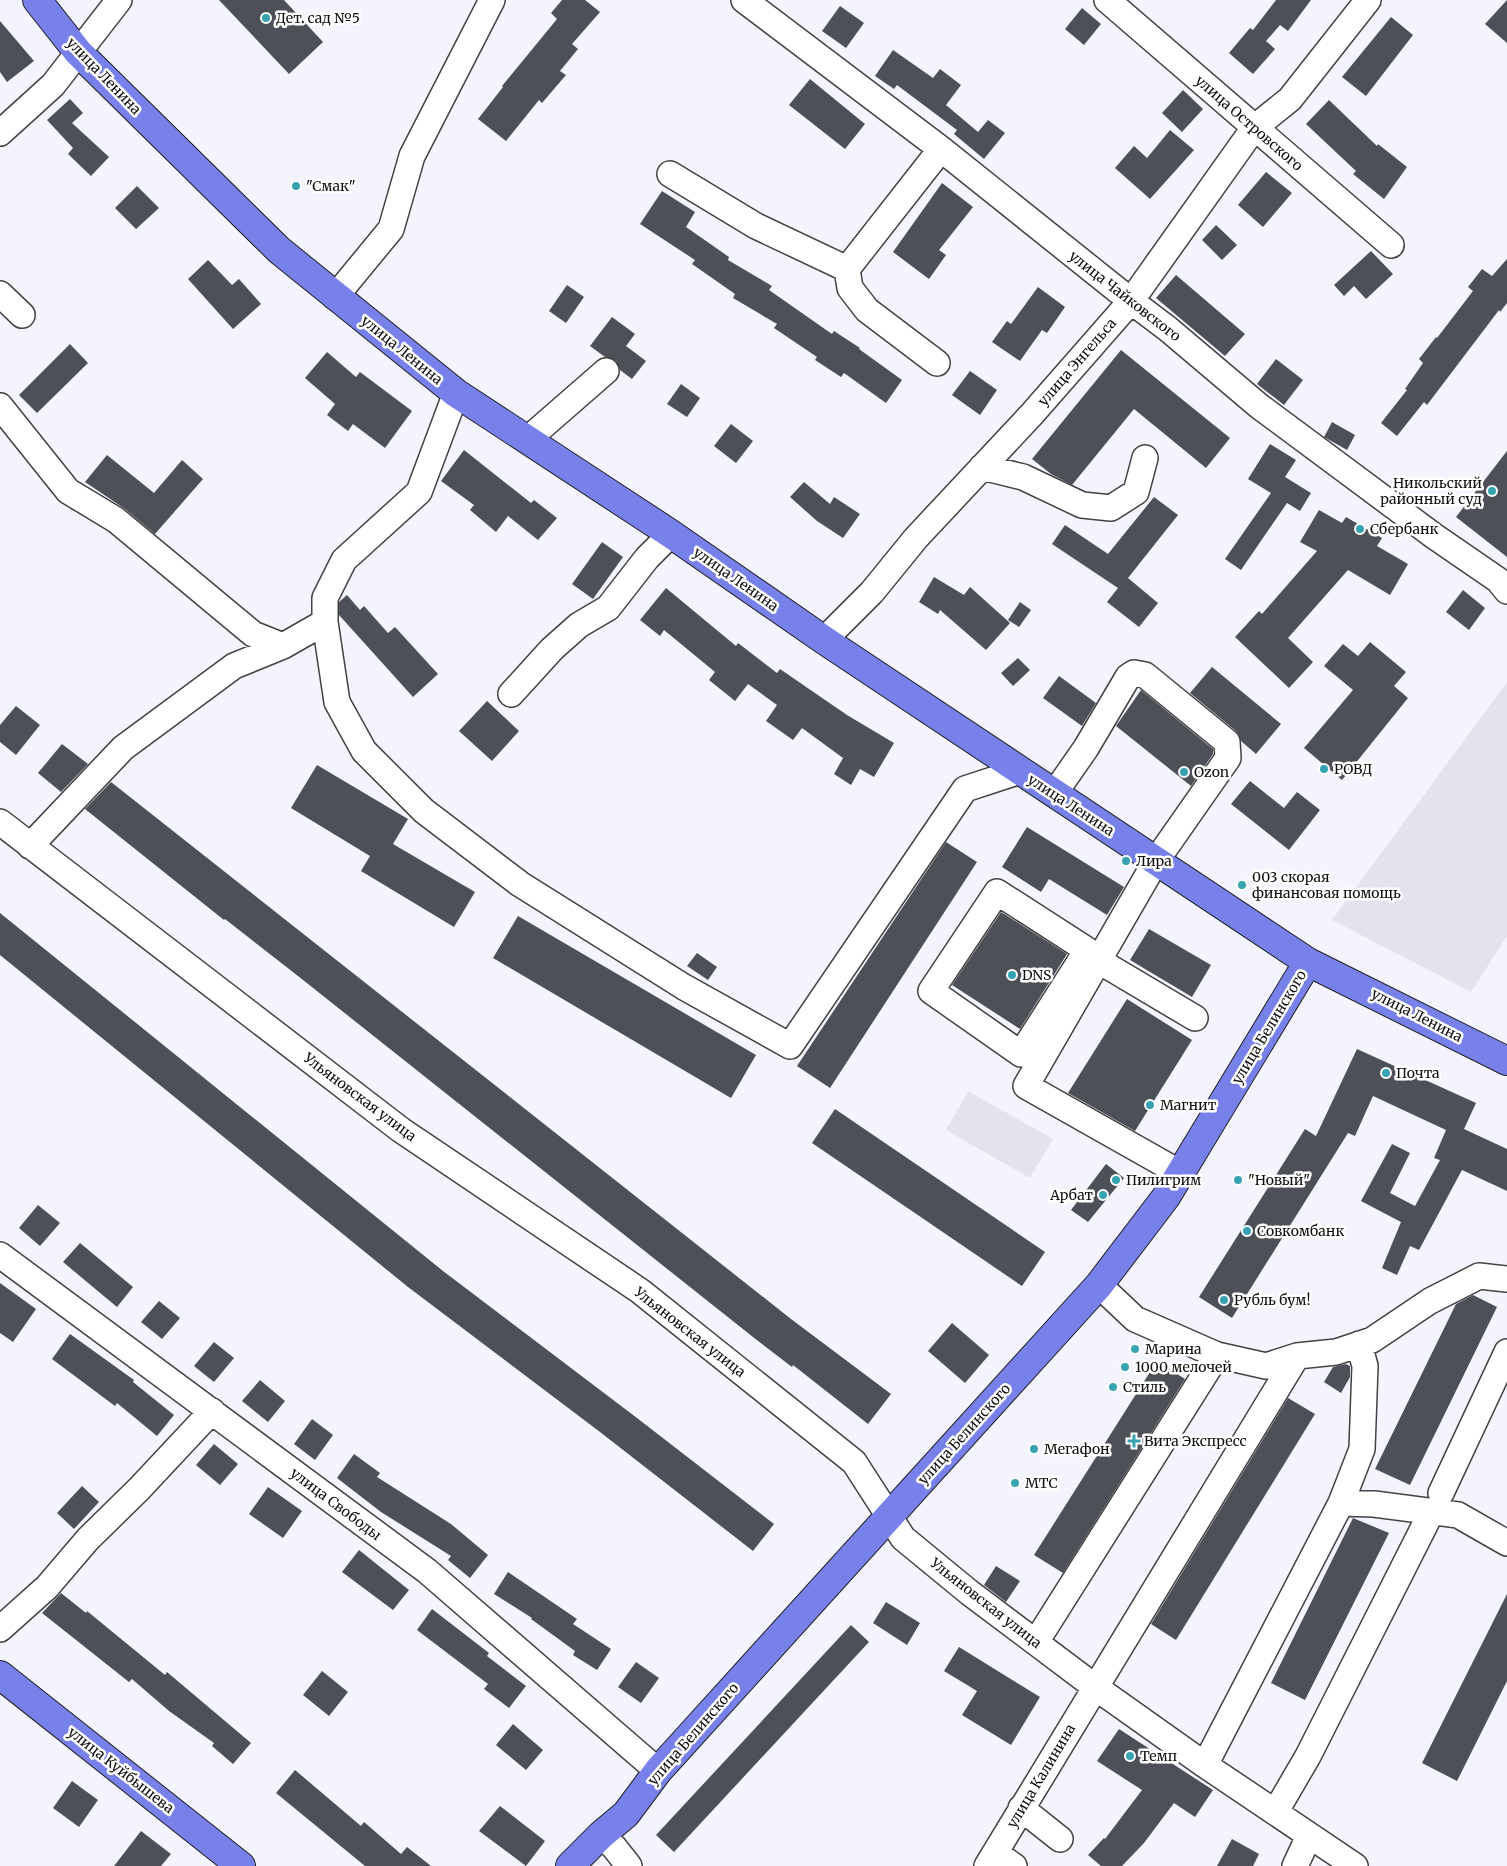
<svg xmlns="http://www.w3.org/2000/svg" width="1507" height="1866" viewBox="0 0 1507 1866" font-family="Merriweather,serif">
	<rect width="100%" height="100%" fill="#f3f4fe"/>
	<path fill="#e2e3ee" d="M1507,682V936L1471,992L1332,920Z
		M968,1091L1053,1139L1030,1178L946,1130Z"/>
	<path fill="#4d5157" d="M219,0H284L323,42L289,74Z
		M562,0H585L600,12L572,44L578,49L560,71L566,75L542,103L539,100L506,141L478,119L503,87L502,86L557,19L551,13Z
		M1276,0H1311L1288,31L1280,25L1266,41L1275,49L1253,74L1229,53L1250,28L1253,30Z
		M1507,0V43L1485,24Z
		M840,6L864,23L846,48L822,31Z
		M1082,8L1101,24L1084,45L1065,29Z
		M1391,17L1413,35L1366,96L1342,77Z
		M0,21L34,61L7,82L0,72Z
		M893,50L933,78L940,69L961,85L946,105L978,132L988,120L1005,133L984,159L954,134L957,130L897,85L894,89L875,76Z
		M810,79L865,124L845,149L789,105Z
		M1183,90L1203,109L1182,132L1162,113Z
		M70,99L83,113L72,123L109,157L91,176L68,154L73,148L47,120Z
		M1329,100L1377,146L1378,144L1407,167L1384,199L1353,174L1356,171L1306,124Z
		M1170,130L1194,150L1150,199L1115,168L1134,146L1147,158Z
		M1266,172L1292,193L1263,227L1238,205Z
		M942,183L973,207L939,250L946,255L929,279L893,252Z
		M137,186L159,208L136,229L115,208Z
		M662,191L695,212L686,227L729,257L728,260L772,286L769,290L832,334L834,331L860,348L859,349L902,380L886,403L844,373L841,377L815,360L817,357L774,328L777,324L733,298L735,294L692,264L695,260L640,224Z
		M1216,225L1237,245L1222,260L1202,240Z
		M1371,251L1393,274L1366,299L1354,286L1344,296L1334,285Z
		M1507,259V303L1500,312L1499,310L1427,405L1424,402L1397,436L1381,423L1407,390L1405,389L1423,363L1419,359L1436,337L1437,338L1473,291L1468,287L1482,269L1492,276Z
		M208,260L232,285L239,279L261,304L233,329L188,279Z
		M1176,275L1245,334L1225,356L1156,298Z
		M567,285L584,297L566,323L549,311Z
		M1038,287L1065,307L1047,333L1042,330L1020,361L992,342L1007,321L1011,324Z
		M612,317L635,334L626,346L646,361L632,379L620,370L616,361L605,357L590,346Z
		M70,344L88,363L37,413L19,395Z
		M1121,350L1230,438L1206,468L1134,409L1072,485L1051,474L1032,459Z
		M327,352L356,377L360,372L412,411L385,448L353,424L348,431L327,415L335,404L305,378Z
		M1276,359L1303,380L1284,405L1257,384Z
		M970,371L997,390L980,415L952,395Z
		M681,384L700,398L687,417L667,404Z
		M1332,422L1355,435L1347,450L1324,437Z
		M731,424L753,441L736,463L714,446Z
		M1270,444L1296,460L1285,477L1311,493L1300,511L1287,503L1241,570L1225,559L1271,493L1248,479Z
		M464,450L531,503L534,500L557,518L538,540L508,516L496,532L470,510L474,505L441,481Z
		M1507,451V557L1456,517Z
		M107,455L154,493L182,460L203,479L155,534L125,509L85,482Z
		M804,482L830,504L834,497L860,514L843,538L817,521L790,497Z
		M1154,497L1178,515L1128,578L1158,603L1139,627L1107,602L1118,588L1052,544L1065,525L1108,554Z
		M1319,510L1342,523L1346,517L1382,538L1377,546L1408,564L1390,595L1348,570L1288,638L1313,662L1289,688L1235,637L1259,611L1262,614L1317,551L1300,542Z
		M602,542L623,557L593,599L572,584Z
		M934,577L964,595L970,587L1010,623L986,650L940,610L938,614L919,602Z
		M666,588L736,646L738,643L777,673L780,669L847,715L894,743L874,777L860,769L851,785L834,774L843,758L802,728L793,740L766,721L777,705L748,684L735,701L709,680L715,672L664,630L660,636L640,620Z
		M1463,590L1485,608L1469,630L1446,612Z
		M347,595L360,610L364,606L388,633L395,627L438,674L413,697L339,615V602Z
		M1020,602L1031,610L1019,627L1008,620Z
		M1370,642L1406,672L1394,686L1408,698L1342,780L1304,748L1353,690L1324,666L1343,644L1358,656Z
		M1018,658L1030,670L1013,686L1001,673Z
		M1212,667L1281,724L1256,754L1241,741L1236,731L1190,693Z
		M1059,676L1096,703L1082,726L1043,698Z
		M1141,690L1213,749V754L1191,786L1116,726Z
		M487,701L519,731L492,761L459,731Z
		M16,706L40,725L16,755L0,742V725Z
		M62,744L88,764L61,792L38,773Z
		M317,765L408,819L393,844L475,892L454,927L361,871L370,856L291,808Z
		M1250,781L1284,808L1297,792L1320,810L1289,850L1231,804Z
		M111,782L791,1319L891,1394L868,1424L793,1365L792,1367L753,1337L298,976L225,919L224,920L85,809Z
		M1027,827L1124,887L1107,915L1049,879L1041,892L1002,867Z
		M946,842L977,862L830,1088L797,1066Z
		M1001,912L1067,954L1020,1029L952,985Z
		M0,913L443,1271L637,1418L774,1524L753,1551L600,1432L408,1287L0,955Z
		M518,916L756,1055L731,1098L493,958Z
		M1149,929L1211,965L1192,997L1130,960Z
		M697,953L717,967L708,980L687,966Z
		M1127,999L1192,1040L1135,1131L1068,1093Z
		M1357,1049L1476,1103L1464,1129L1507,1149V1191L1462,1170L1419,1250L1410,1246L1397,1275L1382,1268L1401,1222L1361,1201L1392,1144L1410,1153L1390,1193L1415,1206L1440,1160L1434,1158L1446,1130L1373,1096L1355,1136L1348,1133L1232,1318L1199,1297L1305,1129L1316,1136Z
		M835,1109L1045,1252L1022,1286L812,1143Z
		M1106,1164L1124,1178L1088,1222L1071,1210Z
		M38,1205L60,1223L40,1246L19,1228Z
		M80,1243L133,1287L117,1307L63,1262Z
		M0,1283L36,1309L13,1342L0,1333Z
		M1473,1295L1497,1307L1410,1485L1375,1469L1456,1304Z
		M159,1301L180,1318L162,1339L141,1322Z
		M952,1323L989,1355L965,1383L928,1351Z
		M70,1334L134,1380L133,1382L174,1415L157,1436L117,1403L115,1406L52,1359Z
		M214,1342L234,1358L214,1382L194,1366Z
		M1157,1361L1185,1379L1063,1573L1034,1555Z
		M1346,1364L1350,1366V1377L1341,1393L1324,1382L1333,1367Z
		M260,1380L285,1401L268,1422L242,1401Z
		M1288,1398L1315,1414L1176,1640L1151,1624Z
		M312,1419L333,1435L315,1460L294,1444Z
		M214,1444L238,1464L220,1485L196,1465Z
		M354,1454L380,1473L377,1477L451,1524L488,1555L470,1578L448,1560L451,1556L381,1512L337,1478Z
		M82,1486L99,1502L74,1529L57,1513Z
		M268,1487L302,1511L283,1538L249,1514Z
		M1353,1518L1389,1533L1305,1700L1271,1683Z
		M359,1550L409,1590L393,1610L342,1572Z
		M996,1566L1020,1581L1006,1602L984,1585Z
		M508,1572L577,1619L573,1624L611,1649L597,1670L573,1655L575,1651L531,1619L532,1618L494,1594Z
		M61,1593L86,1613L87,1611L165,1675L167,1672L251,1743L233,1764L212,1746L214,1743L169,1711L132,1679L129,1682L42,1613Z
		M1507,1594V1681L1457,1781L1422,1763Z
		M886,1602L920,1623L907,1645L873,1623Z
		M432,1609L489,1653L487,1656L526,1686L509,1708L484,1689L488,1684L417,1630Z
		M851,1625L869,1642L674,1852L656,1835Z
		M959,1647L1040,1697L1011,1745L962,1715L977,1691L944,1671Z
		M636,1662L659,1678L641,1703L618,1687Z
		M322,1671L348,1692L329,1716L303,1695Z
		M513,1724L543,1750L526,1770L496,1745Z
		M1119,1729L1213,1790L1195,1817L1174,1803L1144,1843L1122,1866H1101L1088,1855L1104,1838L1105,1839L1142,1790L1097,1761Z
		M295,1770L361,1826L364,1822L401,1854L407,1847L431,1866H365L276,1793Z
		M72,1781L98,1800L79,1827L53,1808Z
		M500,1806L545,1841L526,1866L479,1831Z
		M141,1831L171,1854L161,1866H114Z
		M1232,1839L1259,1854L1253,1866H1217Z"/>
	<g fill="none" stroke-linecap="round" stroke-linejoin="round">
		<g stroke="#424242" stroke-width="28">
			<path id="minor" d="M744,0L941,149L1131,301L1168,329L1259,406L1434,536L1498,580L1507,591
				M1107,0L1391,245
				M0,133L53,85L119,0
				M670,174L756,226L847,269L941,149
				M847,269L850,288L867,310L937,363
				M0,294L22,315
				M335,297L391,229L412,156L492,0
				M456,393L419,492L344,560L325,598V622L337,702L364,751L424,811L520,884L684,987L790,1046L965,789L1020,771
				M0,406L68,491L116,520L253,634L283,646L325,622
				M528,439L606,371
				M982,467L1023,477L1082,505L1111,508L1136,492L1145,458
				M824,640L872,592L916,538L1032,414L1131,301L1254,128L1290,99L1368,0
				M511,694L552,649L579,625L608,608L647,558L671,534
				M1054,794L1086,748L1128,677L1134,673L1145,675L1227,742L1228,758L1156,861L1026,1086L1180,1173
				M0,822L401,1130L640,1291L854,1462L903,1538L970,1593L1095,1687L1205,1765L1355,1866
				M30,846L123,748L234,666L283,646
				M1086,952L1021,1054L931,991L997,892L1087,950
				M1099,961L1195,1018
				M0,1255L427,1571L658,1771
				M1099,1285L1135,1319L1217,1355L1266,1366L1297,1356L1336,1352L1372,1340L1430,1301L1479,1276L1507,1279
				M1441,1493L1507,1352
				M1341,1503L1362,1449L1365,1366L1359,1344
				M0,1629L47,1587L88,1539L139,1489L212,1411
				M1036,1642L1217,1355
				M1205,1765L1341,1503L1374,1504L1458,1515L1507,1543
				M1021,1808L1060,1839
				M1276,1811L1308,1756L1432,1511
				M601,1835L614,1847L629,1866
				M995,1853L1014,1866
				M987,1866L1297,1356
				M1295,1866L1309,1836"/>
		</g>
		<g stroke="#202020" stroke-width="30">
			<path id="major" d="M37,0L78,52L279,250L456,393L671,534L824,640L1308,962L1507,1061
				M0,1675L241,1866
				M570,1866L601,1835L626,1814L658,1771L1099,1285L1166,1197L1308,962"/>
		</g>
		<use href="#minor" stroke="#fff" stroke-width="25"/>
		<use href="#major" stroke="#7881e9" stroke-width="28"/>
	</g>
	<g fill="#37a3b0" stroke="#fff" stroke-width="2">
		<circle cx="266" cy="18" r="5"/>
		<circle cx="296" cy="186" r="5"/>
		<circle cx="1492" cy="491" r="5"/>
		<circle cx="1360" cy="529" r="5"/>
		<circle cx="1324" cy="769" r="5"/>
		<circle cx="1184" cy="772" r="5"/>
		<circle cx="1126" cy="861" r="5"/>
		<circle cx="1242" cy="885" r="5"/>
		<circle cx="1012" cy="975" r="5"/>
		<circle cx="1386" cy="1073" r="5"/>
		<circle cx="1150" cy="1105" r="5"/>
		<circle cx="1116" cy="1180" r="5"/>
		<circle cx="1238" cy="1180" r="5"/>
		<circle cx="1103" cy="1195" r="5"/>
		<circle cx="1247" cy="1231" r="5"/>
		<circle cx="1224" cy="1300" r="5"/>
		<circle cx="1135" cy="1349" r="5"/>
		<circle cx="1125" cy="1367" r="5"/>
		<circle cx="1113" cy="1387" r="5"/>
		<path d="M1131.5 1433.5h5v5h5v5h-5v5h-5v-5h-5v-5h5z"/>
		<circle cx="1034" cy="1449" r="5"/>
		<circle cx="1015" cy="1483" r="5"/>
		<circle cx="1130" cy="1756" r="5"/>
	</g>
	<g text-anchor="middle" stroke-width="5" stroke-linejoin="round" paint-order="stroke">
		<g font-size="14" fill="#0f0f0f" stroke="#fff" text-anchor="start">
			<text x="276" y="23">Дет. сад №5</text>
			<text x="306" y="191">"Смак"</text>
			<text x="1482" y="488" text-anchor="end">Никольский<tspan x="1482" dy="16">районный суд</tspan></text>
			<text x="1370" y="534">Сбербанк</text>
			<text x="1334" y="774">РОВД</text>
			<text x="1194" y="777">Ozon</text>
			<text x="1136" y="866">Лира</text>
			<text x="1252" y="882">003 скорая<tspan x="1252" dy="16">финансовая помощь</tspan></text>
			<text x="1022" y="980">DNS</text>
			<text x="1396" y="1078">Почта</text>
			<text x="1160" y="1110">Магнит</text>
			<text x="1126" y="1185">Пилигрим</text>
			<text x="1248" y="1185">"Новый"</text>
			<text x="1093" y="1200" text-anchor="end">Арбат</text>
			<text x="1257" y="1236">Совкомбанк</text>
			<text x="1234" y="1305">Рубль бум!</text>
			<text x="1145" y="1354">Марина</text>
			<text x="1135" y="1372">1000 мелочей</text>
			<text x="1123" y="1392">Стиль</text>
			<text x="1144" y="1446">Вита Экспресс</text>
			<text x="1044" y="1454">Мегафон</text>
			<text x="1025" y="1488">МТС</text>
			<text x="1140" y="1761">Темп</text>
		</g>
		<g font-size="14" fill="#0f0f0f" stroke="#fff">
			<text transform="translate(104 76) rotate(46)" y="5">улица Ленина</text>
			<text transform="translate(1249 123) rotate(41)" y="5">улица Островского</text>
			<text transform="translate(1125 296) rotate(38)" y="5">улица Чайковского</text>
			<text transform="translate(402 350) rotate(39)" y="5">улица Ленина</text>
			<text transform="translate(1077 362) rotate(-49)" y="5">улица Энгельса</text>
			<text transform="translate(736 579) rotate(35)" y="5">улица Ленина</text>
			<text transform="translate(1071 805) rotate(33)" y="5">улица Ленина</text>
			<text transform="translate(1417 1015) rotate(27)" y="5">улица Ленина</text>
			<text transform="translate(1269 1027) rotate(-59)" y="5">улица Белинского</text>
			<text transform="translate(360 1097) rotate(37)" y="5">Ульяновская улица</text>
			<text transform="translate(690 1332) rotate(38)" y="5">Ульяновская улица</text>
			<text transform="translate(964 1434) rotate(-48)" y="5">улица Белинского</text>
			<text transform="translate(336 1504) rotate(37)" y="5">улица Свободы</text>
			<text transform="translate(986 1603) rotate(38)" y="5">Ульяновская улица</text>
			<text transform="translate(693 1734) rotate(-49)" y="5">улица Белинского</text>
			<text transform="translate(121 1770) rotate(38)" y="5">улица Куйбышева</text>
			<text transform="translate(1041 1776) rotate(-59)" y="5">улица Калинина</text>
		</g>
	</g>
</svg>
